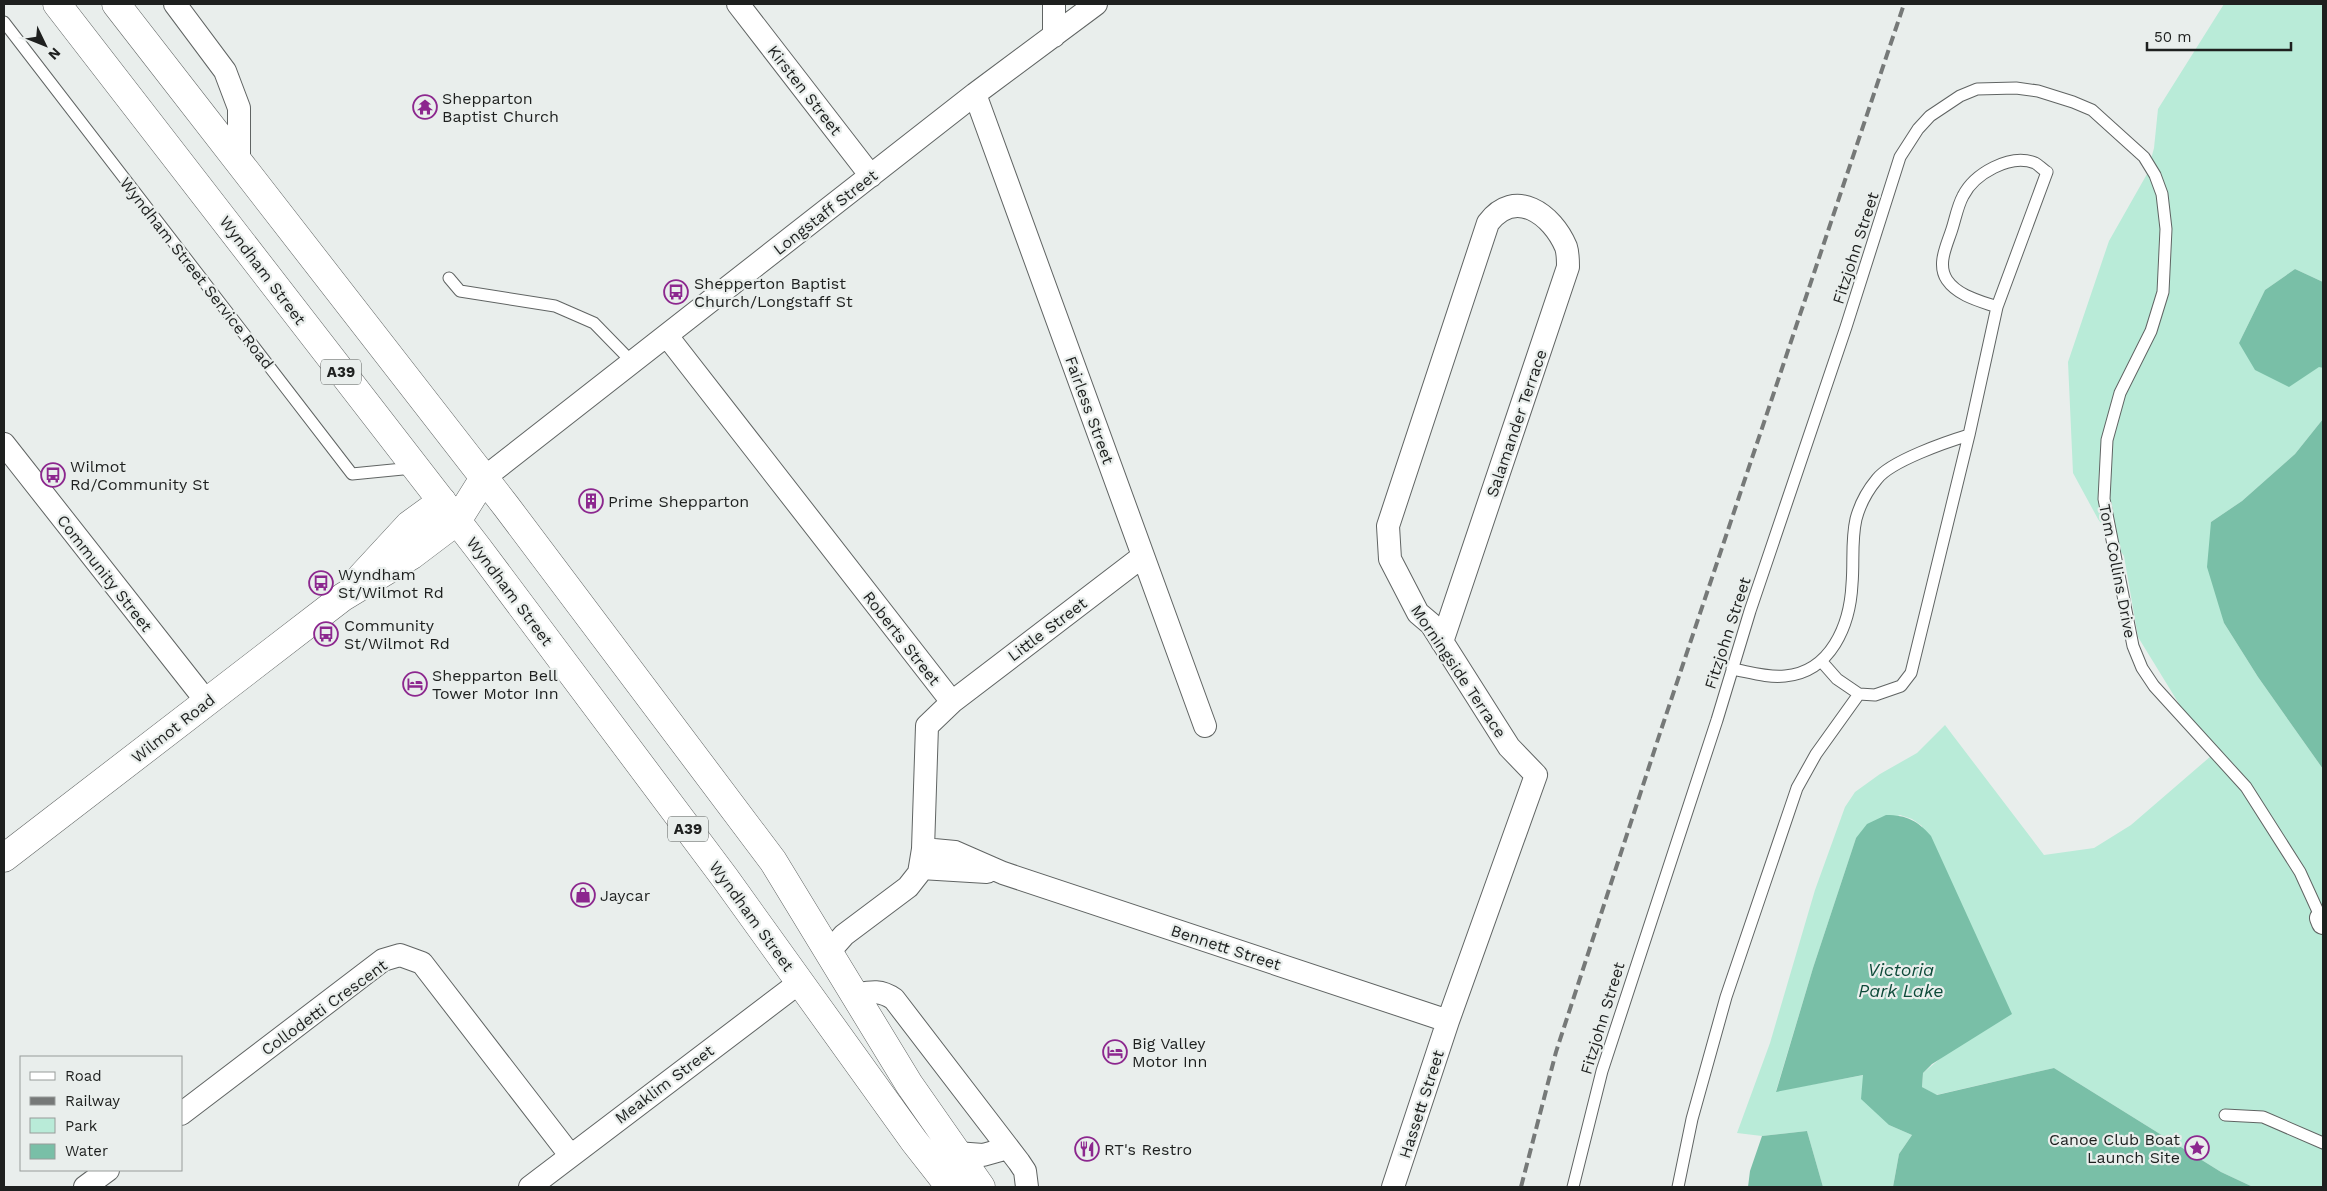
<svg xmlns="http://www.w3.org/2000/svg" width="2327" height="1191" viewBox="0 0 2327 1191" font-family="'Work Sans',sans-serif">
	<rect width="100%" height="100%" fill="#e9eeec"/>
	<path fill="#b9ebd8" d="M2224,4H2323V282L2295,269L2265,290L2239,343L2323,368V419L2295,454L2242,501L2211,522L2224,623L2258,677L2323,769V1187H2253L2221,1172L2054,1068L1936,1095L1922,1087L1923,1073L1942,1057L1922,826L1912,819L1900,815L1856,838L1813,968L1776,1091L1864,1075L1889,1125L1912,1135L1899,1154L1893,1187H1823L1807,1131L1762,1136L1737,1133L1770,1043L1815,890L1845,807L1855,792L1880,774L1917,753L1945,725L2044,855L2094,848L2131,825L2211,756L2138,637L2124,556L2098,519L2073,473L2068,362L2109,241L2147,174L2154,148L2158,109Z"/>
	<path fill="#79bfa7" d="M2295,269L2323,282V368L2319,367L2289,387L2255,370L2239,343L2265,290Z
		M2323,419V769L2258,677L2224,623L2207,567L2211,522L2242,501L2295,454Z
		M1886,815C1907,815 1918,821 1931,836L2012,1014L1932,1064L1923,1073L1922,1087L1937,1095L2054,1068L2221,1172L2253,1187H1893L1899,1154L1912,1135L1889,1125L1861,1099L1863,1075L1776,1092L1813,968L1856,838L1867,824Z
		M1807,1131L1823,1187H1748L1750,1171L1762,1136Z"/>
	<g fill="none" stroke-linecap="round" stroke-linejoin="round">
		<g stroke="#606463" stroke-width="13">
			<path id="lane" d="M4,22L352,474L413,468
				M449,278L460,291L555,306L594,323L633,363
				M1822,662L1837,679L1859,694
				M1732,669C1749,672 1768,678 1785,676C1831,672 1850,625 1852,584C1854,562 1851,541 1856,519C1860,504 1867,491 1877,479C1891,461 1946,442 1969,435
				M2225,1115L2263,1117L2323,1143
				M1573,1187L1602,1071L1717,720L1750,611L1846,327L1900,157L1918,129L1930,116L1960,96L1977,89L2016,88L2038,91L2073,102L2092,110L2144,157L2155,175L2162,194L2166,229L2163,292L2151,331L2120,393L2107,440L2104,499L2133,646L2142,668L2154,686L2246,787L2300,872L2321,918
				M1678,1187L1692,1119L1726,997L1797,788L1816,754L1859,694L1875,695L1901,686L1911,673L1969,435L1997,307L2047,172C2043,170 2039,165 2035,163C2010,153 1974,174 1963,196C1957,207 1955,221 1951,232C1946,247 1937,265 1947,280C1958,296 1980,301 1997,307"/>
		</g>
		<g stroke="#606463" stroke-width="24">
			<path id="street" d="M175,4L225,71L239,108V162
				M738,4L871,176
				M1054,4V36
				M975,94L1205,726
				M667,336L952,702L927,726L923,849L919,873L908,887L844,935L829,952
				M4,444L207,702
				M484,478L975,94L1096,4
				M952,702L1143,556
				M923,849L955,852L1003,873L1448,1021
				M921,868L987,872
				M2321,918L2323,923
				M854,995C870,992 880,989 894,999L1019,1162L1025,1171L1027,1187
				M181,1114L383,960L400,955L422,963L570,1155
				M956,1153L983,1155L1008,1148
				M85,1187L108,1170
				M530,1187L800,982
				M1393,1187L1448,1021L1536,775L1509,747L1431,624L1418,613L1390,559L1388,526L1488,223C1515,187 1552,214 1566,247C1568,253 1568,261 1568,267L1442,642"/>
		</g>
		<g stroke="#606463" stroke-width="29">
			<path id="secondary" d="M361,577L409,525L442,501
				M4,858L343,597L412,555L457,521"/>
		</g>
		<g stroke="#606463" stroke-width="29">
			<path id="highway" d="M57,4L478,548L725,878L914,1141L950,1187
				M116,4L506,506L773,861L909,1084L981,1187
				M457,521L484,478"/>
		</g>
		<use href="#lane" stroke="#fff" stroke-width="11"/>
		<use href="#street" stroke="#fff" stroke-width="22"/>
		<use href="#secondary" stroke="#fff" stroke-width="28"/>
		<use href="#highway" stroke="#fff" stroke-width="28"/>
		<path stroke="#767978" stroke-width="4" stroke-dasharray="10 5" stroke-linecap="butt" d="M1521,1187L1556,1052L1661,730L1904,4"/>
	</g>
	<defs>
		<g id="temple-ring" transform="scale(1.25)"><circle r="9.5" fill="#e9eeec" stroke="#8c278e" stroke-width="1.5"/><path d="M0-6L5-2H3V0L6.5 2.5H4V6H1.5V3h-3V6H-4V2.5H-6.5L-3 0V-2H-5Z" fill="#8c278e"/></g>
		<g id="bus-ring" transform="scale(1.25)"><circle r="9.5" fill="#e9eeec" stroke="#8c278e" stroke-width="1.5"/><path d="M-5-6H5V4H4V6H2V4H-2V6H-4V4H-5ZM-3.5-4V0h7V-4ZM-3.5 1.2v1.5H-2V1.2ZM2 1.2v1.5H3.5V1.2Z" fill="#8c278e"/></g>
		<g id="building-ring" transform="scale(1.25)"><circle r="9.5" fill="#e9eeec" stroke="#8c278e" stroke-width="1.5"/><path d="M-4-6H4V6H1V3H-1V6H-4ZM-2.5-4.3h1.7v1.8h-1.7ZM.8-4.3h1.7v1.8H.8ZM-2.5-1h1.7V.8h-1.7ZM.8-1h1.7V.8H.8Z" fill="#8c278e"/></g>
		<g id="hotel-ring" transform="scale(1.25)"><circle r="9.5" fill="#e9eeec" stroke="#8c278e" stroke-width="1.5"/><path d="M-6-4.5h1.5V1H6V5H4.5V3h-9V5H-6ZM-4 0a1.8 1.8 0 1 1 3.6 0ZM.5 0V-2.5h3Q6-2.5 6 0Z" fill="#8c278e"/></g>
		<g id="shop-ring" transform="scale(1.25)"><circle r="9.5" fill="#e9eeec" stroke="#8c278e" stroke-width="1.5"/><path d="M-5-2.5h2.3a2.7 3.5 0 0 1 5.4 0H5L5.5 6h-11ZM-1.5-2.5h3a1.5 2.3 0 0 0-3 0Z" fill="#8c278e"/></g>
		<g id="sight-ring" transform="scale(1.25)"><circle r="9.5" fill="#e9eeec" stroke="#8c278e" stroke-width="1.5"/><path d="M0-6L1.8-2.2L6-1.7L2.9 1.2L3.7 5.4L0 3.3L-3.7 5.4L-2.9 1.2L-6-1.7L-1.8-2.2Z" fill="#8c278e"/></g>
		<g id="restaurant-ring" transform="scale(1.25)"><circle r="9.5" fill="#e9eeec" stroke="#8c278e" stroke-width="1.5"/><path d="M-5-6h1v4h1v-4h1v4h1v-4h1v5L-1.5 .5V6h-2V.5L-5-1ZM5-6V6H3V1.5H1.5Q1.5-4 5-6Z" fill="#8c278e"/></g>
	</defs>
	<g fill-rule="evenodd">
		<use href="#temple-ring" x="425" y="107"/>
		<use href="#bus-ring" x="676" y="292"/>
		<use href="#bus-ring" x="53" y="475"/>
		<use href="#building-ring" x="591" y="501"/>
		<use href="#bus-ring" x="321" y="583"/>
		<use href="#bus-ring" x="326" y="634"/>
		<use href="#hotel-ring" x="415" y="684"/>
		<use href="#shop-ring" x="583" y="895"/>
		<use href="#hotel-ring" x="1115" y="1052"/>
		<use href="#sight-ring" x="2197" y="1148"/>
		<use href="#restaurant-ring" x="1087" y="1149"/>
	</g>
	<g text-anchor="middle" stroke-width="4.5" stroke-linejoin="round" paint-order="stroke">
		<g fill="#e9eeec" stroke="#5b5e5c" stroke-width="1">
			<rect x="321" y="359.5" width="40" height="25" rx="4"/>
			<rect x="668" y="816.5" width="40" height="25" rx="4"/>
		</g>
		<g font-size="15" font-weight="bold" fill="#1e201f">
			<text x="341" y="377">A39</text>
			<text x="688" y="834">A39</text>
		</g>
		<g font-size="16" fill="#1e201f" stroke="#e9eeec">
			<text transform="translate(805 90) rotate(52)" y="6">Kirsten Street</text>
			<text transform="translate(825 212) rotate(-38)" y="6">Longstaff Street</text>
			<text transform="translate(1855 248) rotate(-72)" y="6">Fitzjohn Street</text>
			<text transform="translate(263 270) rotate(53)" y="6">Wyndham Street</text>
			<text transform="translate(197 273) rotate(52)" y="6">Wyndham Street Service Road</text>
			<text transform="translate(1090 410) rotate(70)" y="6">Fairless Street</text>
			<text transform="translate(1516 423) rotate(-71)" y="6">Salamander Terrace</text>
			<text transform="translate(2118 571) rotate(79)" y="6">Tom Collins Drive</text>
			<text transform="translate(105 573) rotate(52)" y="6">Community Street</text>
			<text transform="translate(510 591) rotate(53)" y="6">Wyndham Street</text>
			<text transform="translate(1047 629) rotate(-37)" y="6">Little Street</text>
			<text transform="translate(1727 633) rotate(-72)" y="6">Fitzjohn Street</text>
			<text transform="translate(902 638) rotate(52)" y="6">Roberts Street</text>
			<text transform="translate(1459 671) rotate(56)" y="6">Morningside Terrace</text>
			<text transform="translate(173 728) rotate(-38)" y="6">Wilmot Road</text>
			<text transform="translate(752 916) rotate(54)" y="6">Wyndham Street</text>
			<text transform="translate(1226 947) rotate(18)" y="6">Bennett Street</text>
			<text transform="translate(324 1007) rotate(-36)" y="6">Collodetti Crescent</text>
			<text transform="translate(1602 1018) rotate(-73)" y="6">Fitzjohn Street</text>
			<text transform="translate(664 1084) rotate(-37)" y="6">Meaklim Street</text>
			<text transform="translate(1421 1104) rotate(-72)" y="6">Hassett Street</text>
		</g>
		<g font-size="16" fill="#1e201f" stroke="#e9eeec" text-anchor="start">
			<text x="442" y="104">Shepparton<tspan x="442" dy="18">Baptist Church</tspan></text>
			<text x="694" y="289">Shepperton Baptist<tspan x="694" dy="18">Church/Longstaff St</tspan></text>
			<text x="70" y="472">Wilmot<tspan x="70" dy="18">Rd/Community St</tspan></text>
			<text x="608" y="507">Prime Shepparton</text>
			<text x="338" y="580">Wyndham<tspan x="338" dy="18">St/Wilmot Rd</tspan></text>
			<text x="344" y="631">Community<tspan x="344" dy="18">St/Wilmot Rd</tspan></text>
			<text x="432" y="681">Shepparton Bell<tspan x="432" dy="18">Tower Motor Inn</tspan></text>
			<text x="600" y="901">Jaycar</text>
			<text x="1132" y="1049">Big Valley<tspan x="1132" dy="18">Motor Inn</tspan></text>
			<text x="2180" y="1145" text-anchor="end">Canoe Club Boat<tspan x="2180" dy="18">Launch Site</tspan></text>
			<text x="1104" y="1155">RT's Restro</text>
		</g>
		<g font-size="18" font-style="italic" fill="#0d4a39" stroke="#e9eeec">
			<text x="1901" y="976">Victoria<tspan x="1901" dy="21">Park Lake</tspan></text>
		</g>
	</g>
	<rect width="2327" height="1191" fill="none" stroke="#1e201f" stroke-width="10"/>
	<rect x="20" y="1056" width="162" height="115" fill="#e9eeec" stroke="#989c9a"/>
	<rect x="30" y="1072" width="25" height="8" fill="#ffffff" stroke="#989c9a"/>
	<text x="65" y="1081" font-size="15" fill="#1e201f">Road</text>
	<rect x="30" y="1097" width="25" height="8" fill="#767978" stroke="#989c9a"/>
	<text x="65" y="1106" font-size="15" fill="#1e201f">Railway</text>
	<rect x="30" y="1118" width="25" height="15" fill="#b9ebd8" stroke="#989c9a"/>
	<text x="65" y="1131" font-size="15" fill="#1e201f">Park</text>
	<rect x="30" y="1144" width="25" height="15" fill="#79bfa7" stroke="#989c9a"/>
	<text x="65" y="1156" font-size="15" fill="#1e201f">Water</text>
	<g transform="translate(45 45) rotate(133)" stroke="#e9eeec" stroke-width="4" paint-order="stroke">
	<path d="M0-4L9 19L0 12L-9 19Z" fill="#1e201f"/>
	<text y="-8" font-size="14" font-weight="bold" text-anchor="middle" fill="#1e201f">N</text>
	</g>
	<path d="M2147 42v8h144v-8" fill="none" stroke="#1e201f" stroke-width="2.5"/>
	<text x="2154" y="42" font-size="15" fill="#1e201f" stroke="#e9eeec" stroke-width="4" paint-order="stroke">50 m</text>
</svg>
